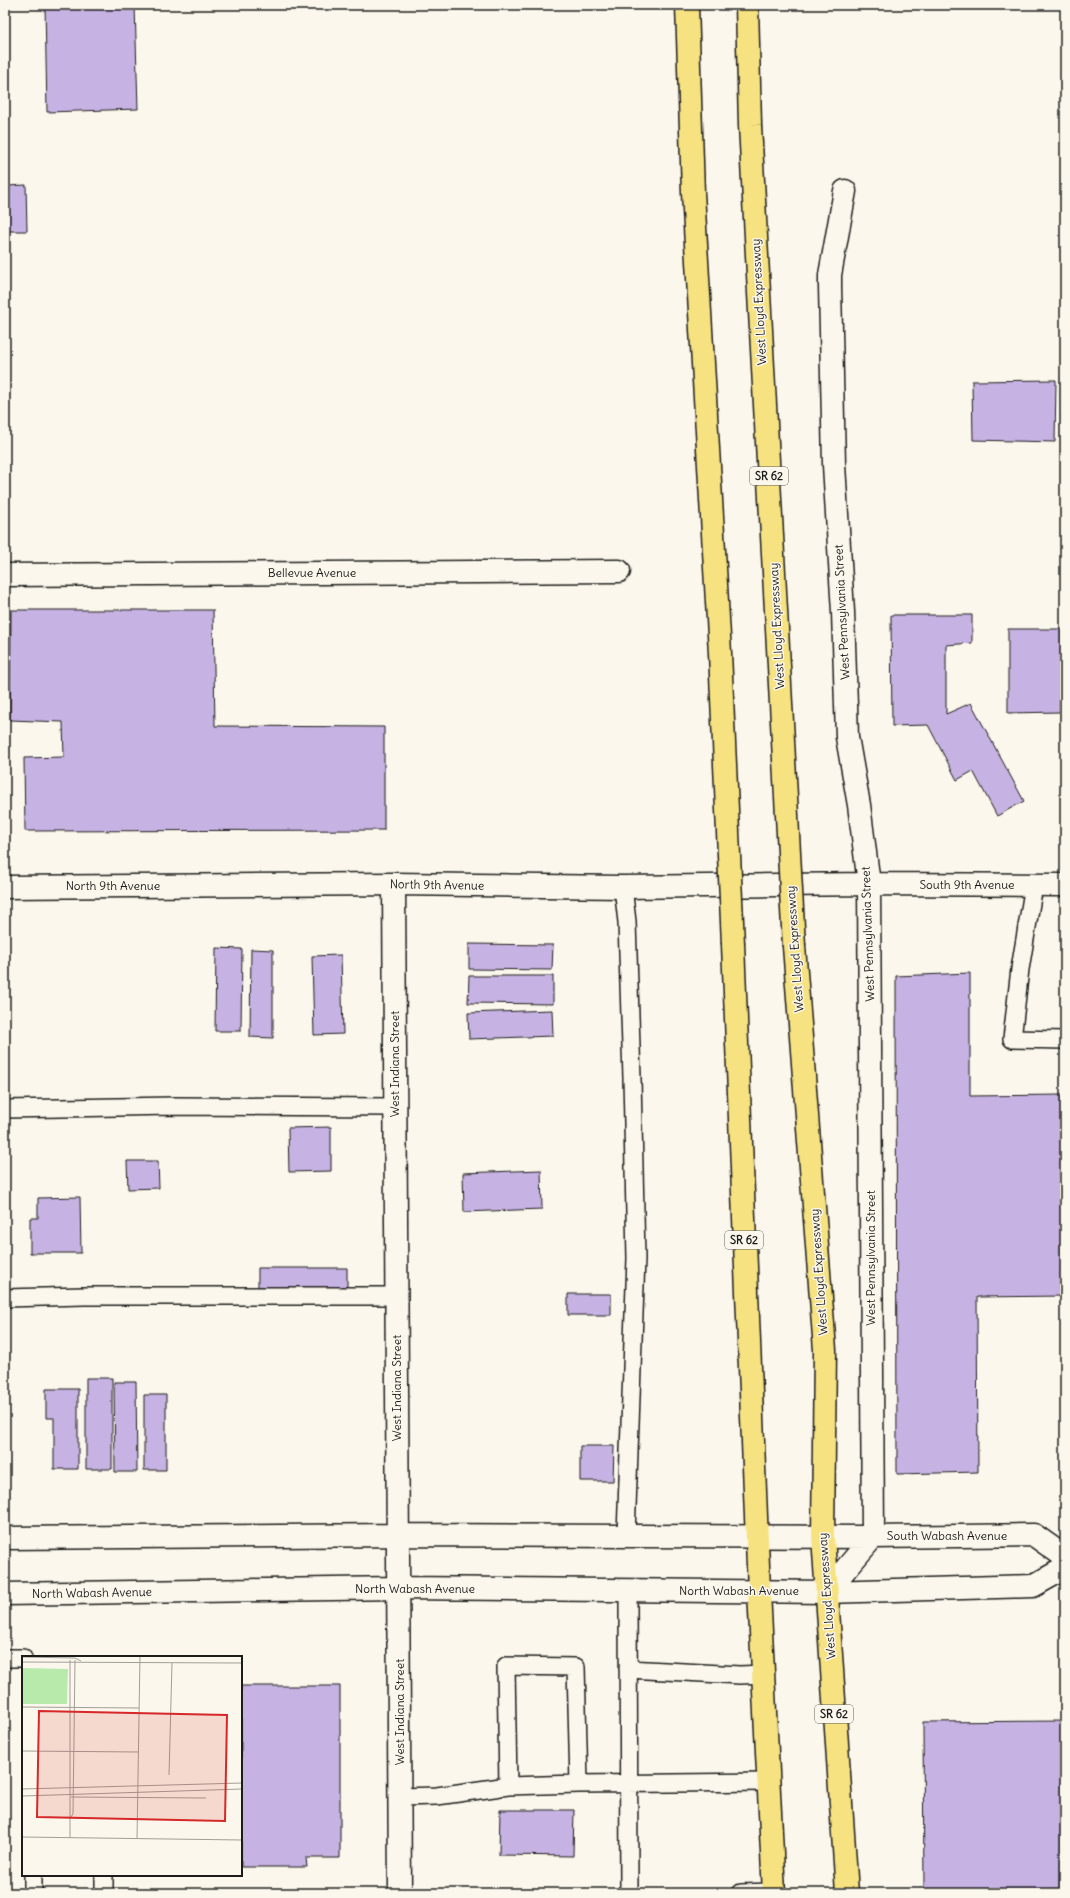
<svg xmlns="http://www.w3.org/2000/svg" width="1070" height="1898" viewBox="0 0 1070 1898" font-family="Delius,sans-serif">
	<rect width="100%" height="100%" fill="#fbf7ec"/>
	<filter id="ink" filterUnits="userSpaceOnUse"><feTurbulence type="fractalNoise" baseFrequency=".025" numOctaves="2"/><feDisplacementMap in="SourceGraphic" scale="8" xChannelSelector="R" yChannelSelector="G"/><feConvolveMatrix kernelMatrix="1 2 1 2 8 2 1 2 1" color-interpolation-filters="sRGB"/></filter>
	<g filter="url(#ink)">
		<path fill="#c7b3e3" stroke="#1c1c1c" d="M45,5H135L138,109L47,112Z
			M5,112L7,186L26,185L27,231H5Z
			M1056,380L1055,442L973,440L972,381Z
			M11,610H213L215,726L384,727V830L25,831L24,758L64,757L63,722L10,720Z
			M891,615H972V643L946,645V714L971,703L1024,801L997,816L973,771L957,780L928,725L892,726Z
			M1008,629H1065V667H1060V712L1008,713Z
			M469,944L553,945L552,970L469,969Z
			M216,948L242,949L241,1031H215Z
			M251,949L273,950V1038L250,1037Z
			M341,955L343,1034L314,1035L312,956Z
			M970,973V1096L1065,1095V1296L977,1297L978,1472L897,1474L896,976Z
			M469,976H553V1004L468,1003Z
			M552,1010L553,1036L469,1039L468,1013Z
			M331,1127V1171L289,1172L288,1128Z
			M127,1161H158L159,1188L128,1189Z
			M541,1170L542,1209L464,1212L463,1173Z
			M80,1197L81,1253H30V1218H38V1198Z
			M258,1268H347V1296H258Z
			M568,1294H611V1315H568Z
			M86,1378H112V1469H86Z
			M114,1382H136L137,1472H115Z
			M46,1389H78V1469H54V1418H46Z
			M144,1395H166V1470H144Z
			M580,1446H614L613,1481H580Z
			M241,1686H340V1858H306L307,1867H241Z
			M1065,1721V1893H924L923,1722Z
			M500,1810H574L573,1856L499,1855Z"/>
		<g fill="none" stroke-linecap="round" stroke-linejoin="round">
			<g stroke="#1c1c1c" stroke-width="20">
				<path id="service" d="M1034,885L1020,969L1012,1039L1065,1040
					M623,887L627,922L632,1078L636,1258L626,1535
					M5,1109L174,1106L395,1107
					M5,1298L84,1296H397
					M628,1591L629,1893
					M5,1658H23
					M628,1669L740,1675L764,1674
					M579,1784L768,1782
					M400,1797L437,1796L508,1786L579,1784L576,1667L506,1666L508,1786
					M104,1875V1893
					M33,1893V1875
					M741,1893L773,1892"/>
			</g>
			<g stroke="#1c1c1c" stroke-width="25">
				<path id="minor" d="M5,575L619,571
					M394,884L400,1893
					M5,887L394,884L623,887L869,884L1065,885
					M5,1538L398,1535L873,1537L1034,1535L1065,1557
					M826,1592L873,1537L869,884L859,805L847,737L843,612L834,465L830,286V275L845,191
					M5,1594L399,1588L826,1592L1033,1586L1065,1568"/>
			</g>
			<g stroke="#1c1c1c" stroke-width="25">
				<path id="trunk" d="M733,944L759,1591L774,1893
					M794,946L825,1350L823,1536L847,1893"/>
			</g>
			<use href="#service" stroke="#fbf7ec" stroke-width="17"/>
			<use href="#minor" stroke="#fbf7ec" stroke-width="22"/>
			<use href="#trunk" stroke="#f7e281" stroke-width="22"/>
			<g stroke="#1c1c1c" stroke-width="25" stroke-linecap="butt">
				<path id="trunk-bridge" d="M687,5L693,193L720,653L733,944
					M747,5L750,125L794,946"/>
			</g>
			<use href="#trunk-bridge" stroke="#f7e281" stroke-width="22"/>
		</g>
	</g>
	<g text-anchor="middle" stroke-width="3" stroke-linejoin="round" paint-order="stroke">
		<g fill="#fbf7ec" stroke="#5f5e5a" stroke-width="1">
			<rect x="750" y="467" width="38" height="18" rx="3"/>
			<rect x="725" y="1231" width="38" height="18" rx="3"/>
			<rect x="815" y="1705" width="38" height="18" rx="3"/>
		</g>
		<g font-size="11" font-weight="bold" fill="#1c1c1c">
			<text x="769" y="480">SR 62</text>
			<text x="744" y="1244">SR 62</text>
			<text x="834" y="1718">SR 62</text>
		</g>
		<g font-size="12" fill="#1c1c1c" stroke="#fbf7ec">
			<text transform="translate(759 302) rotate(-93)" y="4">West Lloyd Expressway</text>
			<text x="312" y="577">Bellevue Avenue</text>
			<text transform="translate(842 612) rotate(-93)" y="4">West Pennsylvania Street</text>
			<text transform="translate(777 626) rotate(-93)" y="4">West Lloyd Expressway</text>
			<text transform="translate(437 885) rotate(1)" y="4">North 9th Avenue</text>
			<text x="967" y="889">South 9th Avenue</text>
			<text x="113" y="890">North 9th Avenue</text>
			<text transform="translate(868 934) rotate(-92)" y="4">West Pennsylvania Street</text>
			<text transform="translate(795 949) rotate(-94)" y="4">West Lloyd Expressway</text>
			<text transform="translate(395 1064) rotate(-90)" y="4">West Indiana Street</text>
			<text transform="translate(871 1258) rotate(-90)" y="4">West Pennsylvania Street</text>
			<text transform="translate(819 1272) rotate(-94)" y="4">West Lloyd Expressway</text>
			<text transform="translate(397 1388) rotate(-90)" y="4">West Indiana Street</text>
			<text x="947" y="1540">South Wabash Avenue</text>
			<text x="415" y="1593">North Wabash Avenue</text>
			<text x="739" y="1595">North Wabash Avenue</text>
			<text transform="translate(92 1593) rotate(-1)" y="4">North Wabash Avenue</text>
			<text transform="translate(827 1596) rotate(-94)" y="4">West Lloyd Expressway</text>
			<text transform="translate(400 1712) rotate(-90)" y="4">West Indiana Street</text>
		</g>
	</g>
	<g transform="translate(22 1656)">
		<rect width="220" height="220" fill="#fbf7ec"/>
		<path d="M0,12L46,13L45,48H0Z" fill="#b7eaab"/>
		<path fill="none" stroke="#a29f99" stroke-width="1" d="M0,1L53,2L59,5M48,4V182M0,6L220,7M0,51L117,52M0,95L117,96M147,119L150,7M0,133L220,127M0,140L220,133M49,141L184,142M48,162L51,158L53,4M0,181L220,184M115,183L118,0"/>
		<path fill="#d62828" fill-opacity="0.15" stroke="#d62828" stroke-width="2" d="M17,55L205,59L203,165L15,161Z"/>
		<rect width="220" height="220" fill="none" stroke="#1c1c1c" stroke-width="2"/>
	</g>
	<rect width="1070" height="1898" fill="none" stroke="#fbf7ec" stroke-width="20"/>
	<rect x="10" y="10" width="1050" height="1878" fill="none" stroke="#1c1c1c" stroke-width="1.5" filter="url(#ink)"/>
</svg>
